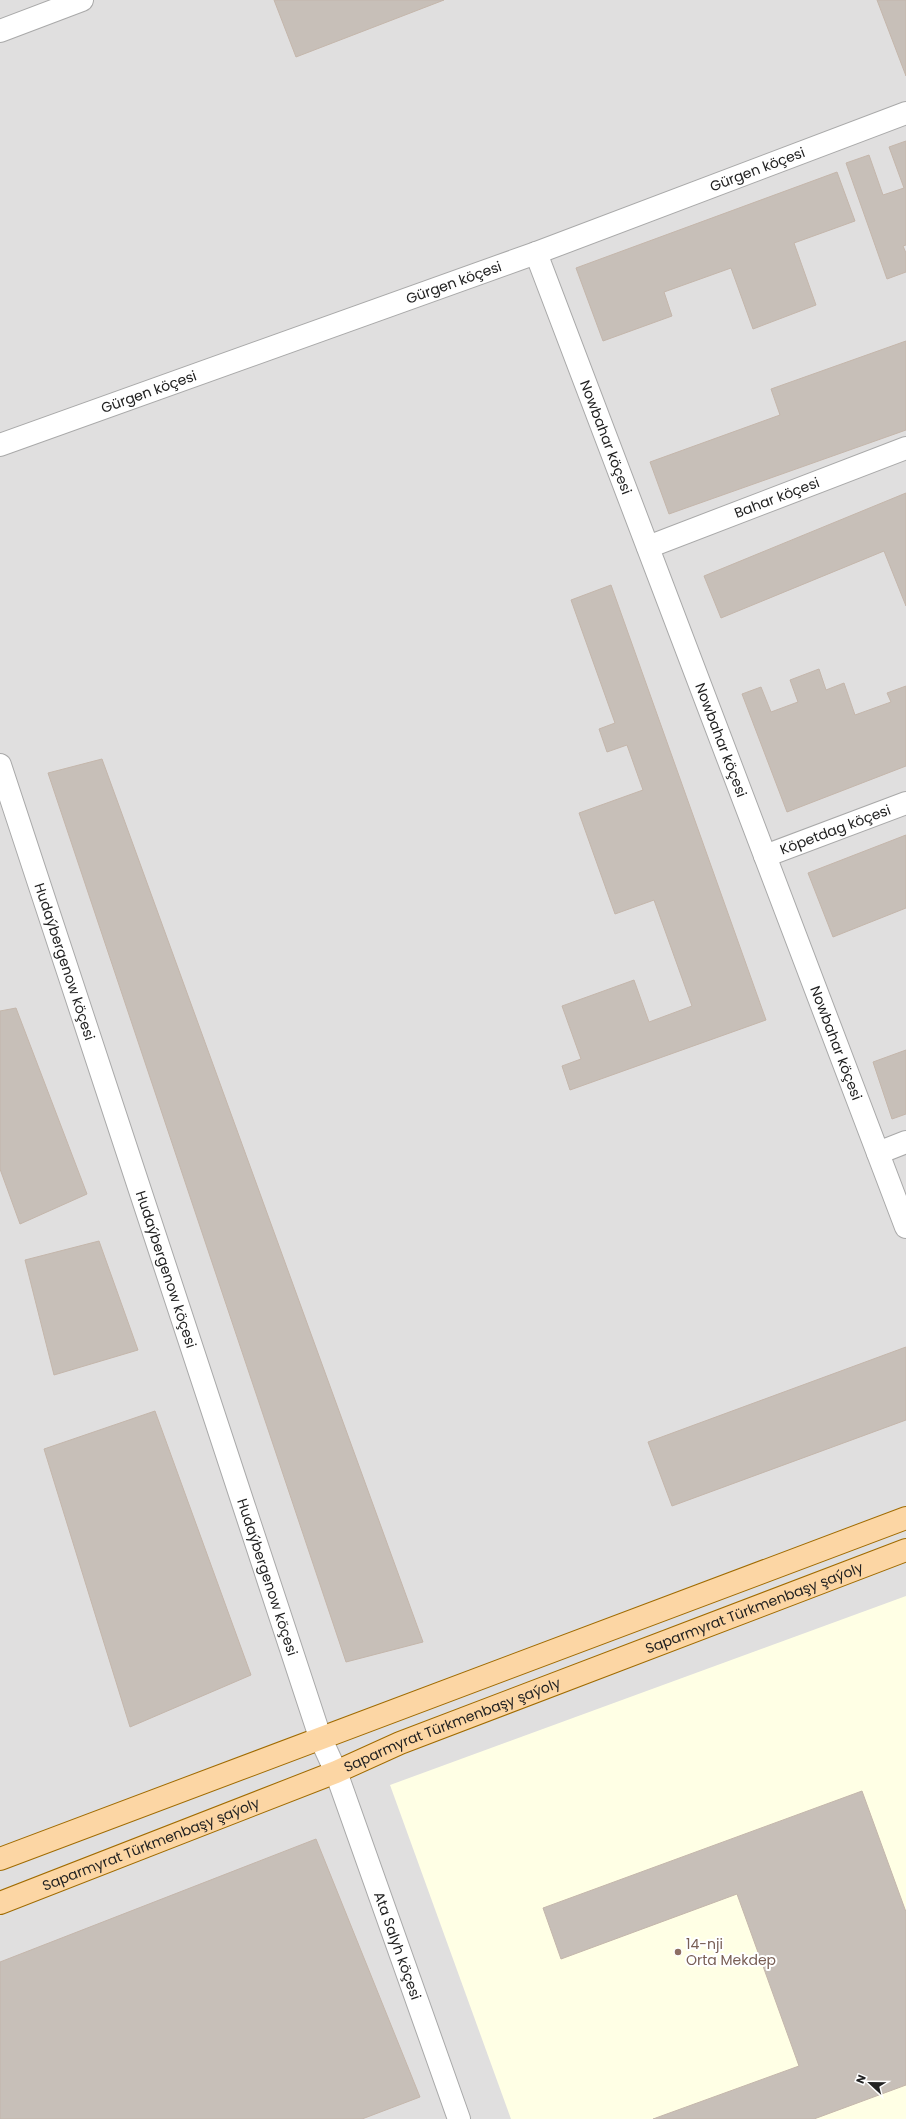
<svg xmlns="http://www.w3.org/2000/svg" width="906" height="2119" viewBox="0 0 906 2119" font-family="Poppins,sans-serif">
	<rect width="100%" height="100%" fill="#f2efe9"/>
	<path fill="#e0dfdf" d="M0,0H906V2119H0Z"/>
	<path fill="#ffffe5" d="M906,1596V2119H511L390,1785Z"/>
	<path fill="#c7bfb8" stroke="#c4b6ab" d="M274,0H444L296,57Z
		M877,0H906V76Z
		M906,141V245L903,246L906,253V272L887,279L846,163L869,155L883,195L904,188L889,147Z
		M837,172L855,221L794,243L816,305L753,329L731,268L664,292L672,316L603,341L576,268Z
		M906,341V430L669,514L650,462L780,415L771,389Z
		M906,493V606L884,551L721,618L704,576Z
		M611,585L766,1020L570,1090L562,1066L581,1059L562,1006L634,980L649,1022L692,1006L654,900L615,914L579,813L643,790L627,745L607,752L599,729L615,723L571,600Z
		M819,669L826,690L844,683L855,715L891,702L887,693L906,686V766L787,812L742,694L761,687L771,712L798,702L790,680Z
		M102,759L423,1642L346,1662L48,773Z
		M906,835V908L833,937L808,873Z
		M16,1008L87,1194L20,1224L0,1169V1011Z
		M906,1050V1114L892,1119L873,1062Z
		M99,1241L138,1350L54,1375L25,1260Z
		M906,1347V1420L672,1506L648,1442Z
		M155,1411L251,1675L130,1727L44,1449Z
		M862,1791L906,1912V2085L814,2119H653L799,2066L737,1894L561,1959L543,1908Z
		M316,1839L420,2097L362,2119H0V1962Z"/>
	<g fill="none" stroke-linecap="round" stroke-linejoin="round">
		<g stroke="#a9a9a9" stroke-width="24">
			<g id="minor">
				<path id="s1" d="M536,253L906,1227"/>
				<path id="s2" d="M0,445L536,253L906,113"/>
				<path id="s3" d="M648,547L906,448"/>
				<path id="s4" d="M0,765L320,1737L336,1772L459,2119"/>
				<path id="s5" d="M765,856L906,803"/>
				<path d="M878,1153L906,1142"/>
			</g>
		</g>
		<g stroke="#a9a9a9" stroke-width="24">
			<path id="tertiary" d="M0,31L82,0"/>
		</g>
		<g stroke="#a06b00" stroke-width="24">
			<g id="primary">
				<path d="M0,1859L906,1518"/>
				<path id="s6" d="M0,1903L336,1772L400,1743L906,1550"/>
			</g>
		</g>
		<use href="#minor" stroke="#fff" stroke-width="22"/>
		<use href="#tertiary" stroke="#fff" stroke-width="22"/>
		<use href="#primary" stroke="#fcd6a4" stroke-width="22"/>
	</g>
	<circle fill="#8d6e63" stroke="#fff" stroke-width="1.5" cx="678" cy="1952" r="4"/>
	<g text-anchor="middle" stroke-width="4" stroke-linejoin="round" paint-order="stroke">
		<g font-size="14" fill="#222" stroke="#fff">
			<text dy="5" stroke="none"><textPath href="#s2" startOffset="806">Gürgen köçesi</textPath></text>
			<text dy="5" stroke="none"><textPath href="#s2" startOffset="482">Gürgen köçesi</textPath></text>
			<text dy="5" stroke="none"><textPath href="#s2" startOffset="158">Gürgen köçesi</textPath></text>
			<text dy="5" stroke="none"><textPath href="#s1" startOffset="197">Nowbahar köçesi</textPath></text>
			<text dy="5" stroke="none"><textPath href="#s3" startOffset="138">Bahar köçesi</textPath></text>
			<text dy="5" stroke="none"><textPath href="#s1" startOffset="521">Nowbahar köçesi</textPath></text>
			<text dy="5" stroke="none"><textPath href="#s5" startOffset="75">Köpetdag köçesi</textPath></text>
			<text dy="5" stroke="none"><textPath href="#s4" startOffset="207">Hudaýbergenow köçesi</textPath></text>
			<text dy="5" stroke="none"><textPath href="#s1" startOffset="845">Nowbahar köçesi</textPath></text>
			<text dy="5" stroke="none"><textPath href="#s4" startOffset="531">Hudaýbergenow köçesi</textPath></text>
			<text dy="5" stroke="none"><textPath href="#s4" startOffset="855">Hudaýbergenow köçesi</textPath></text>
			<text dy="5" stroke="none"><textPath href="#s6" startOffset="810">Saparmyrat Türkmenbaşy şaýoly</textPath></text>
			<text dy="5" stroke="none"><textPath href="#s6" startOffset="486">Saparmyrat Türkmenbaşy şaýoly</textPath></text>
			<text dy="5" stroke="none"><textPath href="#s6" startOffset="162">Saparmyrat Türkmenbaşy şaýoly</textPath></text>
			<text dy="5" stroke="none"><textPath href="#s4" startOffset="1246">Ata Salyh köçesi</textPath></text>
		</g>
		<g font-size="14" fill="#785e54" stroke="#fff" text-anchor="start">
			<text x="686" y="1949">14-nji<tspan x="686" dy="16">Orta Mekdep</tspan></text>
		</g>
	</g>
	<g transform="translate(870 2083) rotate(292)" stroke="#ffffff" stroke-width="3" paint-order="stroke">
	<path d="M0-3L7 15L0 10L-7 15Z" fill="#222222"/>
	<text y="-6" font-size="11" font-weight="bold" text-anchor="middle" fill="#222222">N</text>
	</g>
</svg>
